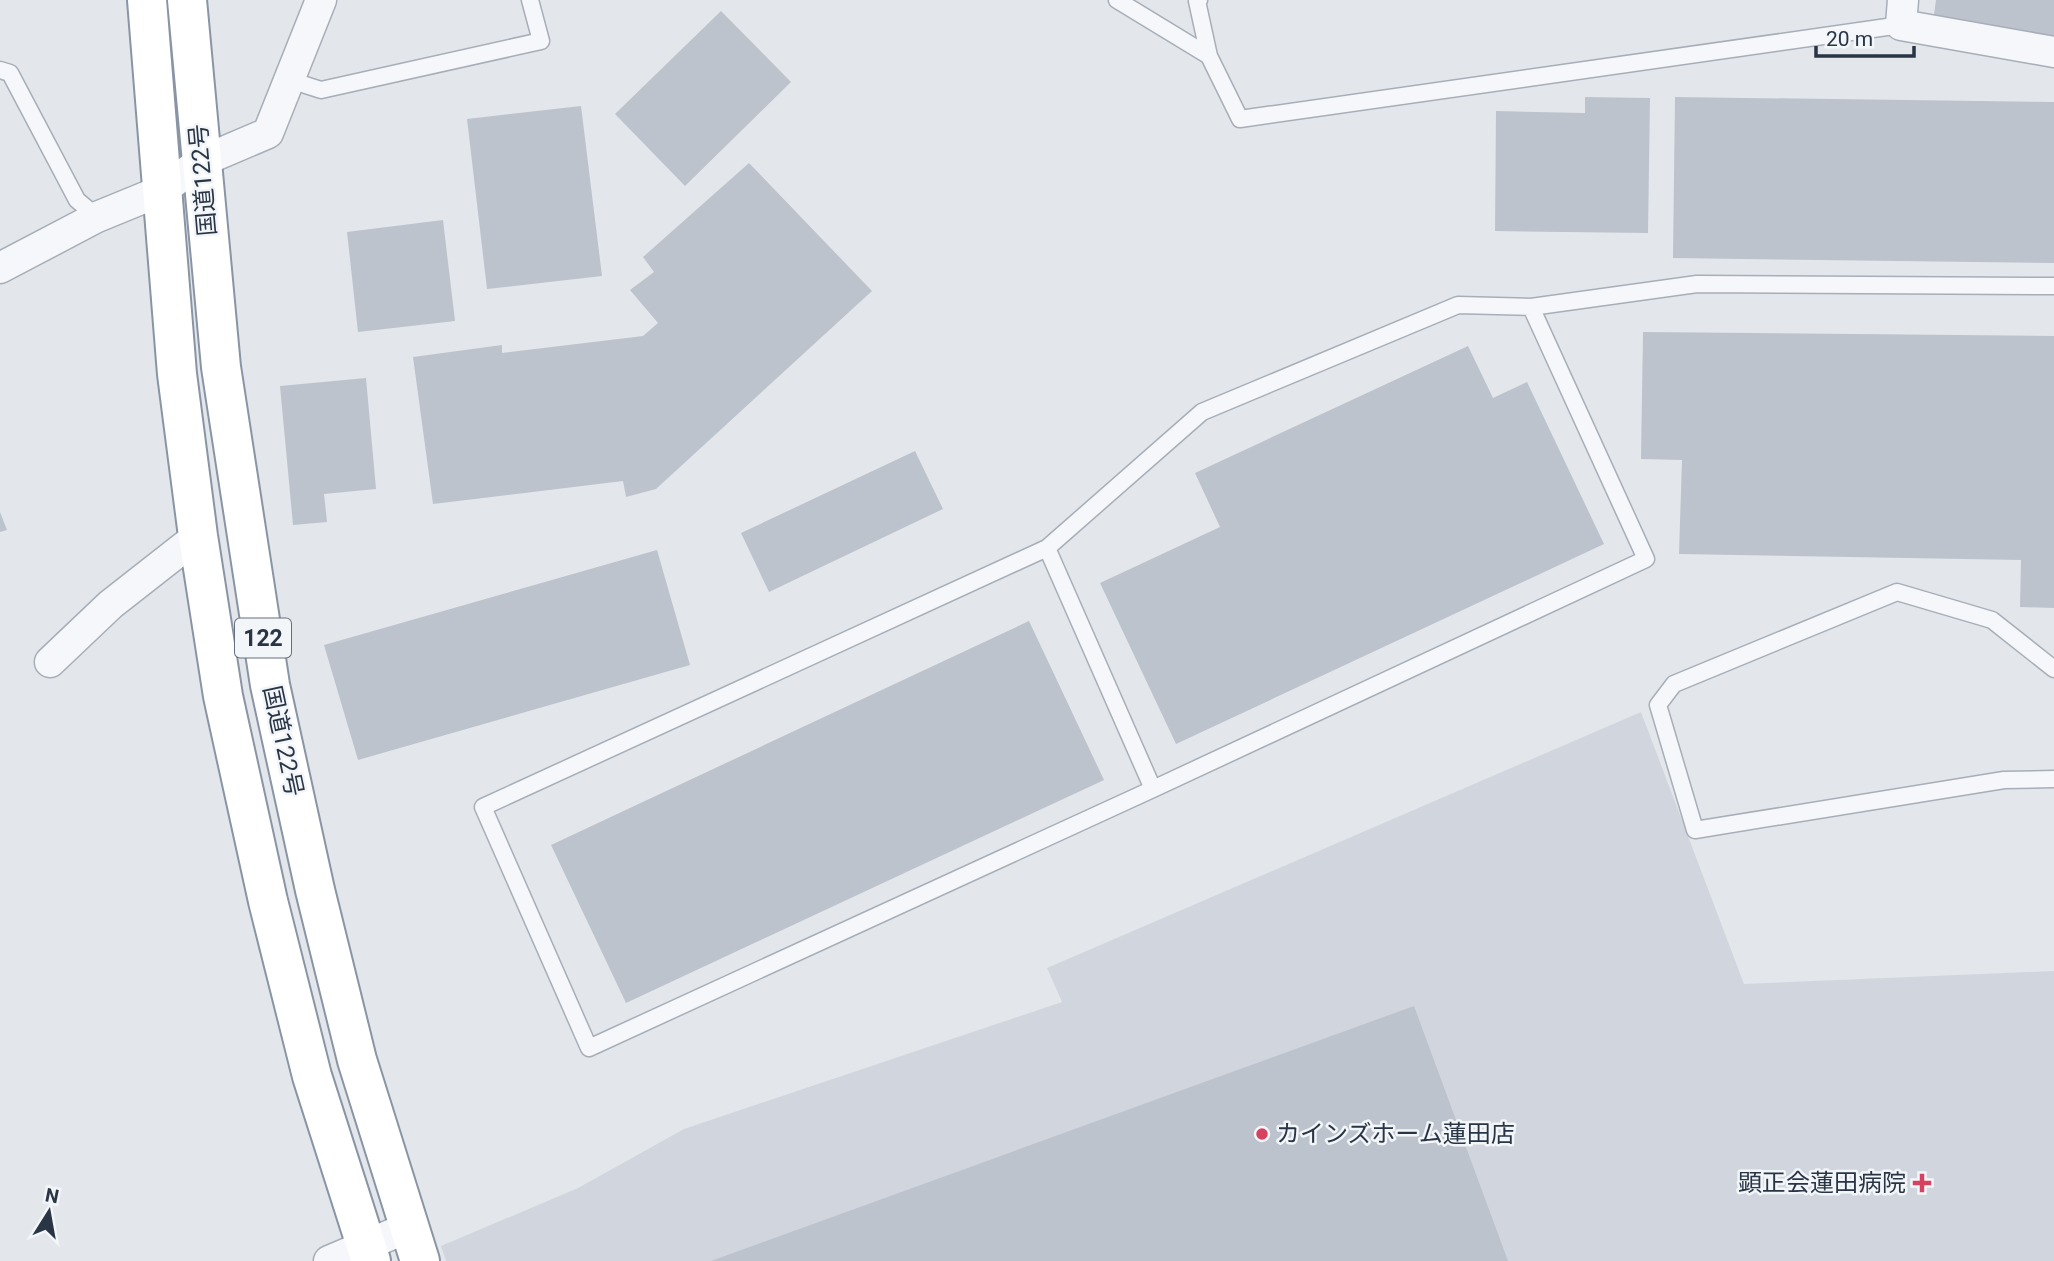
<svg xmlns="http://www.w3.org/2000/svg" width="2054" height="1261" viewBox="0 0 2054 1261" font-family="Roboto,'Noto Sans JP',sans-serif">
	<rect width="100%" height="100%" fill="#e3e7ec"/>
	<path fill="#d1d6de" d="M1641,712L1744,984L2054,971V1261H446L441,1246L578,1188L684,1129L1062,1002L1047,968Z"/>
	<path fill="#bcc3cc" d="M1936,0H2054V41L1933,22Z
		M721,11L791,82L685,186L615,114Z
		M1585,97L1650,98L1648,233L1495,231L1496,111L1585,113Z
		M1675,97L2054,102V263L1673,258Z
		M581,106L602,276L487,289L467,119Z
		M749,163L872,291L656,489L626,497L623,481L433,504L413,357L502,345V353L643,336L658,323L630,290L654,272L643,257Z
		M443,220L455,321L358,332L347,232Z
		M1643,332L2054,336V608L2020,607L2021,560L1679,554L1682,460L1641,459Z
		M1468,346L1493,398L1527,382L1604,544L1176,744L1100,583L1220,527L1195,473Z
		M366,378L376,489L324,494L327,522L293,525L280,386Z
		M915,451L943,509L769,592L741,533Z
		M0,512L7,530L0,532Z
		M657,550L690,665L358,760L324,645Z
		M1029,621L1104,780L626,1003L551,845Z
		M1414,1006L1508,1261H711Z"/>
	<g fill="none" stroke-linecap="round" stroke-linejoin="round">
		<g stroke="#a7aeb7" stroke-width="19">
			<path id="lane" d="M1117,0L1209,56L1240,119L1901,25
				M1199,0L1197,1L1209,56
				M0,70L10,73L77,200L97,217
				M290,80L321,90L541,41L530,0
				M1531,307L1646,559L1153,789L589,1048L483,807L1047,548L1202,412L1458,305L1531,307L1697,284L2054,286
				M1047,548L1153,789
				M2054,669L1992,620L1897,592L1674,684L1658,705L1695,830L2004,780L2054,779"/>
		</g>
		<g stroke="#a7aeb7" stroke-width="33">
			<path id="street" d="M1903,0L1901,25L2054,52
				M0,268L97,217L163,190L200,162L268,133L321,0
				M50,662L110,605L198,536
				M329,1261L409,1227"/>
		</g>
		<g stroke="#8995a4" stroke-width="42">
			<path id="highway" d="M147,0L177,374L198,536L223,696L268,901L312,1076L371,1261
				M187,0L221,367L270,685L315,890L357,1060L420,1261"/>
		</g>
		<use href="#lane" stroke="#f6f7fa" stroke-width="16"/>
		<use href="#street" stroke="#f6f7fa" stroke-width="30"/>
		<use href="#highway" stroke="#fff" stroke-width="38"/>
	</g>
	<g fill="#d74160" stroke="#f3f6f9" stroke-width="2.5">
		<circle cx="1262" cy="1134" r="7"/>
		<path d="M1918.5 1172.5h7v7h7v7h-7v7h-7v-7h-7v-7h7z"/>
	</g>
	<g text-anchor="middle" stroke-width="5" stroke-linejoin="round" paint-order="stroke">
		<rect fill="#f3f6f9" stroke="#666f7b" stroke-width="2" x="235" y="618.5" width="56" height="39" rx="5"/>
		<g font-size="23" font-weight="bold" fill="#293545">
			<text x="263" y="646">122</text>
		</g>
		<g font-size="24" fill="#293545" stroke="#f3f6f9">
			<text transform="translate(203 180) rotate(-95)" y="8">国道122号</text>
			<text transform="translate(283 741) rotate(78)" y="8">国道122号</text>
		</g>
		<g font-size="24" fill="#293545" stroke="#f3f6f9" text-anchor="start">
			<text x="1276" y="1142">カインズホーム蓮田店</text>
			<text x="1906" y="1191" text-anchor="end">顕正会蓮田病院</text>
		</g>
	</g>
	<g transform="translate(49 1212) rotate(11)" stroke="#f3f6f9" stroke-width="5" paint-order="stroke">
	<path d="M0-5L12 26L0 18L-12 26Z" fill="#293545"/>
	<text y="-10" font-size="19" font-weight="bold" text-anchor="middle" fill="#293545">N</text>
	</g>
	<path d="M1816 46v10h98v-10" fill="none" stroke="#293545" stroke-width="3.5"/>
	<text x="1826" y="46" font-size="21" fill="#293545" stroke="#f3f6f9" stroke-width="5" paint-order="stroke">20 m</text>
</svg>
